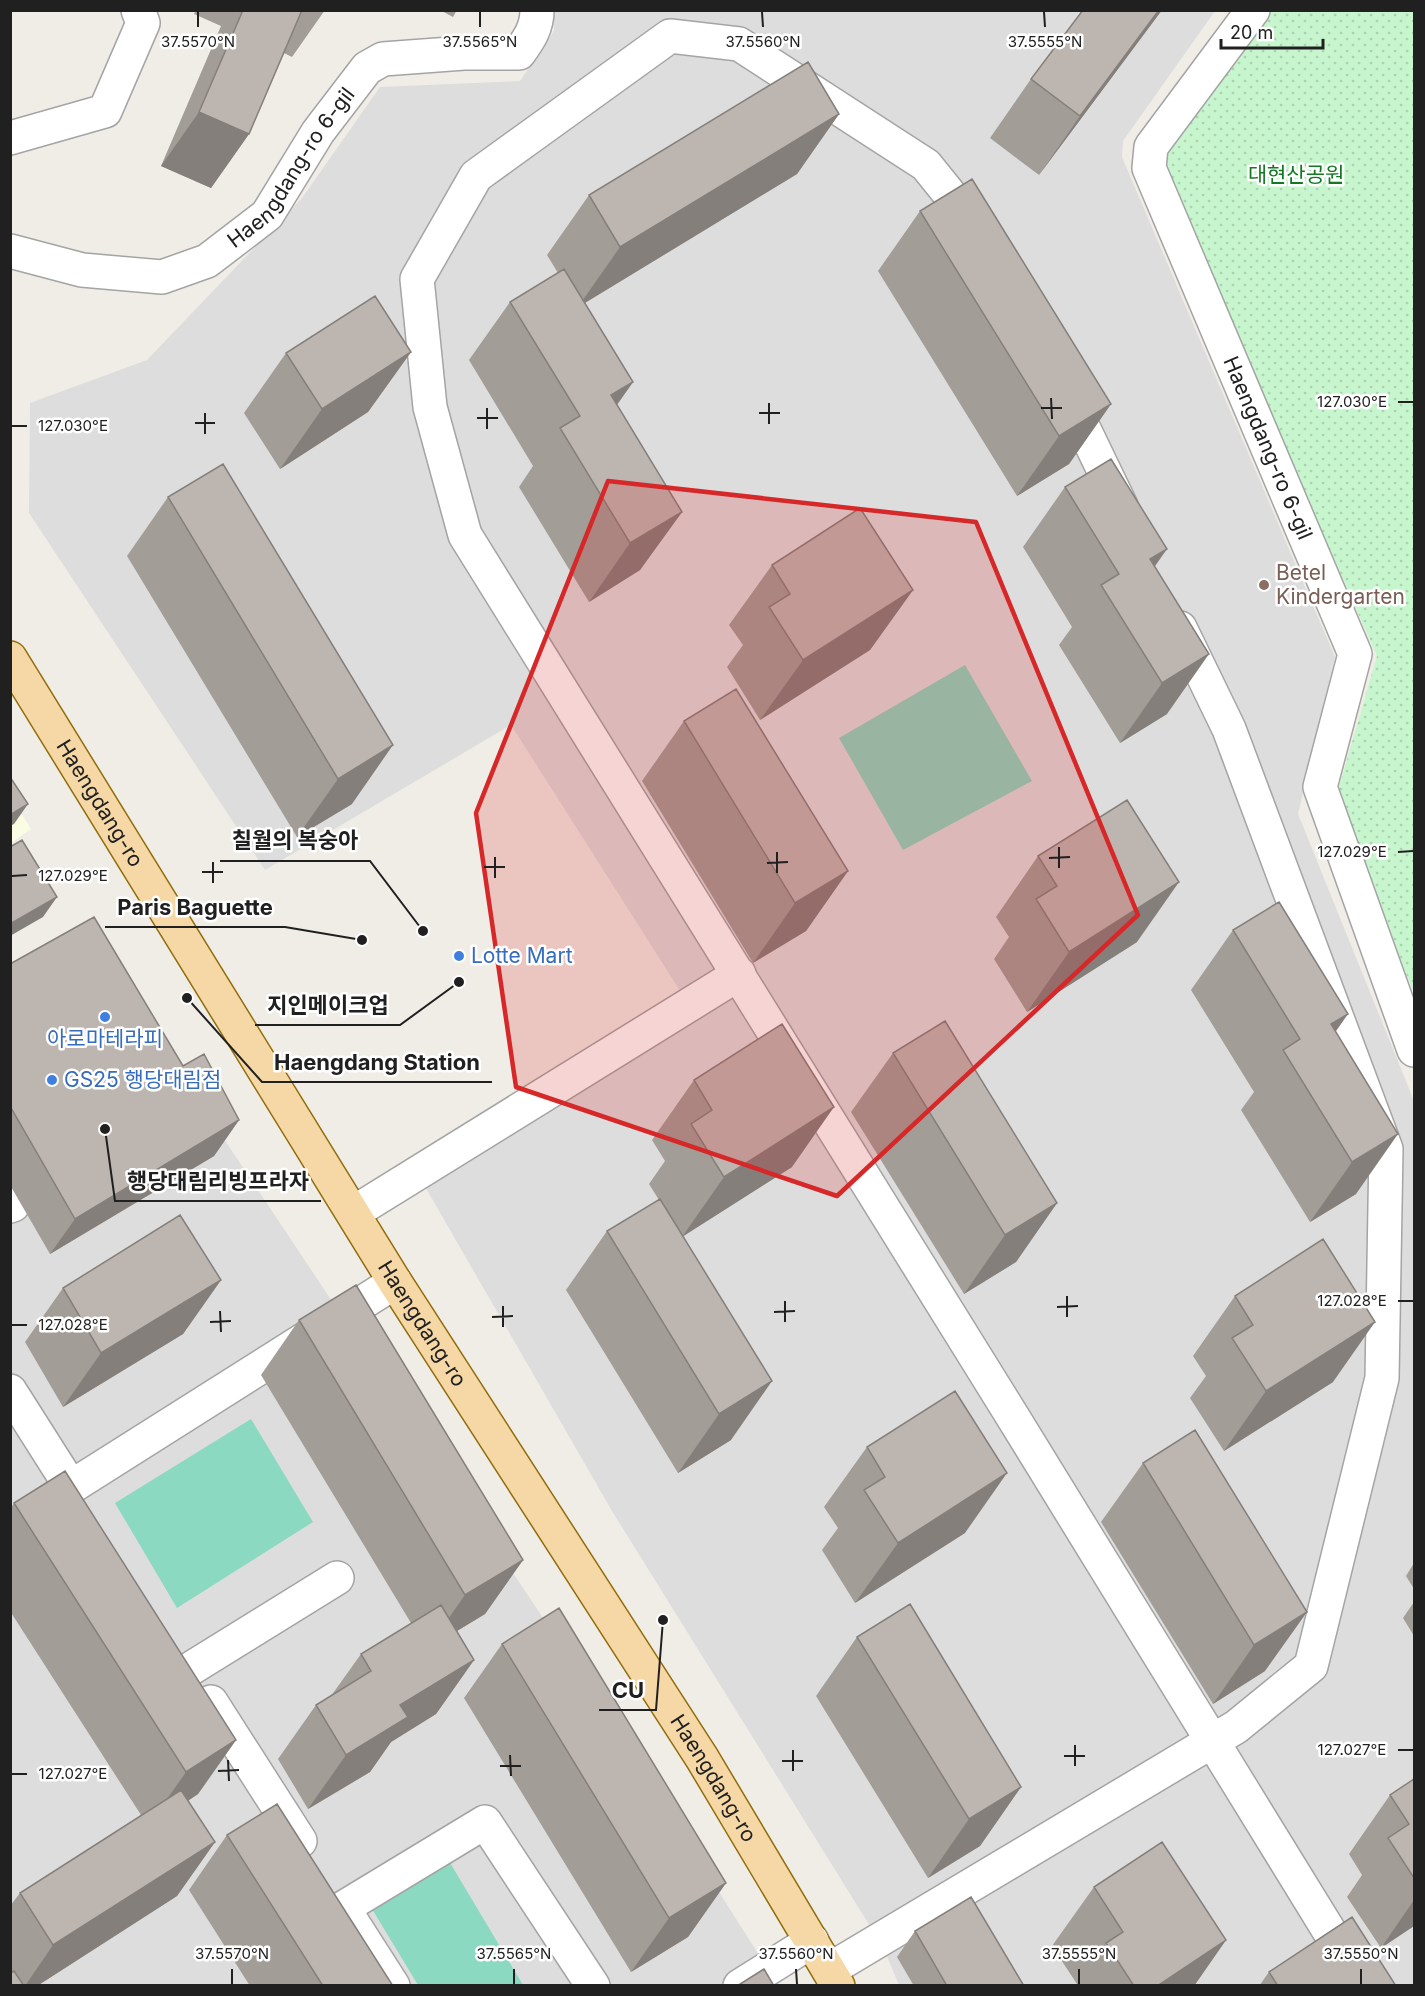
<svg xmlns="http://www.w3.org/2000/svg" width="1425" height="1996" viewBox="0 0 1425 1996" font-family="Inter,'Noto Sans KR',sans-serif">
	<defs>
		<pattern id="park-dots" width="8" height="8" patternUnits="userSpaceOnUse" patternTransform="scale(1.5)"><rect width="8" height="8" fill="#c7f6ce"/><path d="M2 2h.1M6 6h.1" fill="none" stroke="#abd3b1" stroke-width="1.8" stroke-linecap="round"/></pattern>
	</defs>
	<rect width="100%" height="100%" fill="#f0ede7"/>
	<path fill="#dedddd" d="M553,11H1215L1123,141L1122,157L1335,657L1298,814L1414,1101V1985H899L883,1947L612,1511L416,1171L684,997L511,725L265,870L29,513L30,403L147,360L302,198L380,87L520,81L554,31Z
		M210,1118L595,1696L778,1985H11L10,1138Z"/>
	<path fill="#fbfde3" d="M10,796L31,829L11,843H10Z"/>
	<path fill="url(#park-dots)" d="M1267,11H1414V993L1335,801L1377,656L1214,288L1164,168L1167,150Z"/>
	<path fill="#8ad9c0" d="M965,665L1032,781L903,850L839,738Z
		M251,1419L313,1522L177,1608L115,1503Z
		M446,1856L523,1985H418L369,1904Z"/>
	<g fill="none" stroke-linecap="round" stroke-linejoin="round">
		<g stroke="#a4a4a4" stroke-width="36">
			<g id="minor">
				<path id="s1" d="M1253,10L1151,147L1149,168L1355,654L1320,787L1414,1050"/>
				<path d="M10,138L105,111L143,23L138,10"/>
				<path d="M976,227L926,165L739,44L670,36L476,176L417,279L430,407L465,535L1011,1414L1363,1986"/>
				<path id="s2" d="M10,251L82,270L162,277L207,261L267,215L318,132L367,68L383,59L464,53H519C529,39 537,28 537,10"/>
				<path d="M1069,398L1121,506"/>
				<path d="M10,1202L13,1205L10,1206"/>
				<path d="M353,1213L739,974"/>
				<path d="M10,1391L71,1487L395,1282"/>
				<path d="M190,1669L337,1578"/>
				<path d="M211,1702L300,1841"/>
				<path d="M343,1908L485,1822L593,1986"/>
				<path d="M347,1914L393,1986"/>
				<path d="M829,1970L1236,1727L1311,1666L1382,1378L1386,1149L1229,729L1180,628"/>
				<path d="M740,1986L812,1941"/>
			</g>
		</g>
		<g stroke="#916d0a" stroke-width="36">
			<g id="major">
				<path id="s3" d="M10,658L395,1282L702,1758L838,1986"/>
			</g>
		</g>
		<use href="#minor" stroke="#fff" stroke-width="33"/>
		<use href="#major" stroke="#f6d8a6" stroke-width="33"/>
	</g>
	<path fill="#a39d97" d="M196,10H325L292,57L284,53L249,134L211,188L161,166L221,26L194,14Z
		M440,10H457L453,17Z
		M1083,10H1162L1039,175L990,138L1031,79Z
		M839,114L797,174L585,303L633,382L617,405L682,512L640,570L589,602L519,487L533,466L469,360L510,302L558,273L547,255L589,195Z
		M920,211L1111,404L1069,464L1017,496L878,271Z
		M411,352L368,412L280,469L244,413L286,353Z
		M223,464L352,804L297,837L127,556L168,497Z
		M1065,487L1155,566L1167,714L1120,743L1059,645L1072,627L1023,547Z
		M772,565L913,590L870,650L760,720L727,667L743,645L729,625Z
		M684,721L848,871L806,931L753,963L642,781Z
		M1038,856L1137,942L1027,1012L994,959L1009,937L996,917Z
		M1233,930L1335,1031L1356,1194L1310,1222L1241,1110L1254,1092L1191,990Z
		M10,964L183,1066L239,1120L214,1156L50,1254L10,1185Z
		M893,1053L1057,1203L1016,1262L964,1294L851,1112Z
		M694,1080L792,1167L683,1236L731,1440L678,1473L566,1290L607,1231L659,1200L649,1184L665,1161L652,1140Z
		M221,1280L183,1334L63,1407L25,1342L63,1288Z
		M1235,1296L1333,1382L1224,1451L1190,1398L1206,1376L1193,1356Z
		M299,1320L523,1560L485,1614L457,1631L474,1660L436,1714L391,1742L370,1772L308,1809L278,1759L316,1705L331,1696L361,1654L411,1623L261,1375Z
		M1195,1430L1265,1671L1213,1704L1101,1522L1143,1463Z
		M867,1447L965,1533L855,1603L822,1550L838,1528L824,1507Z
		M14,1503L236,1740L198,1794L188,1801L215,1842L177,1896L37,1986H10V1906L20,1893L141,1815L10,1611V1509Z
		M1414,1563V1589L1406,1576Z
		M1414,1602V1636L1403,1618Z
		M857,1637L1021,1787L980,1846L928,1878L816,1696Z
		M502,1644L726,1883L688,1937L631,1972L464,1698Z
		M1414,1779V1926L1381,1948L1347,1897L1362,1875L1349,1854L1390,1795Z
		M227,1835L393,1986H250L189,1890Z
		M1094,1887L1226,1940L1194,1986H1076L1077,1984L1052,1946Z
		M915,1931L1024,1986H914L897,1957Z
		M1269,1972L1396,1986H1259Z"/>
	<path fill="#847f7b" d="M1159,10H1162L1039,175L1080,116Z
		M199,112L249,134L211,188L161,166Z
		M839,114L797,174L578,307L620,247Z
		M411,352L368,412L280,469L322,409Z
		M633,382L591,441L611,395Z
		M1111,404L1069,464L1017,496L1059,436Z
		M682,512L640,570L589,602L630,543Z
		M1167,549L1125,609L1150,559Z
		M913,590L870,650L760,720L803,660Z
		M1209,654L1167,714L1120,743L1162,683Z
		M393,745L352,804L297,837L338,779Z
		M28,804L14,824L10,826V815Z
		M848,871L806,931L753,963L795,903Z
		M1179,882L1137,942L1027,1012L1069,952Z
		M57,897L43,917L10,936V924Z
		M1348,1014L1306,1074L1331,1024Z
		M834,1107L792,1167L682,1237L724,1177Z
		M239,1120L214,1156L50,1254L75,1219Z
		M1398,1134L1356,1194L1310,1222L1352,1162Z
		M1057,1203L1016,1262L964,1294L1005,1235Z
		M221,1280L183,1334L63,1407L101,1353Z
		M1375,1322L1333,1382L1224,1451L1266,1391Z
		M772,1381L731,1440L678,1473L719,1414Z
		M1007,1473L965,1533L855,1603L898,1543Z
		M523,1560L485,1614L427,1649L465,1595Z
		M1307,1612L1265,1671L1213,1704L1254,1645Z
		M474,1660L436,1714L391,1742L370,1772L308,1809L346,1755L400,1705Z
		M236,1740L198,1794L148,1826L186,1772Z
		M1021,1787L980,1846L928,1878L969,1819Z
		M215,1842L177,1896L37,1986H25L53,1945Z
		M726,1883L688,1937L631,1972L669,1918Z
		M1414,1900V1926L1381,1948Z
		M1226,1940L1194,1986H1157Z"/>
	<path fill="#bdb6b0" stroke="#847f7b" stroke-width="1.5" d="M243,10H302L249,134L199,112Z
		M1083,10H1159L1080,116L1031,79Z
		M808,62L839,114L620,247L589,195Z
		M972,179L1111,404L1059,436L920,211Z
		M564,269L633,382L611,395L682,512L630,543L560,428L580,416L510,302Z
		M375,296L411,352L322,409L286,353Z
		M1111,459L1167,549L1150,559L1209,654L1162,683L1101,585L1119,574L1065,487Z
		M223,464L393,745L338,779L168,497Z
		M860,508L913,590L803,660L769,607L790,594L772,565Z
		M736,689L848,871L795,903L684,721Z
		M10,777L28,804L10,815Z
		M1127,800L1179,882L1069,952L1036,899L1057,886L1038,856Z
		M22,840L57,897L10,924V847Z
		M1279,902L1348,1014L1331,1024L1398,1134L1352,1162L1283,1050L1300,1039L1233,930Z
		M94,917L183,1066L204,1054L239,1120L75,1219L10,1106V964Z
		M945,1021L1057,1203L1005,1235L893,1053Z
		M782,1024L834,1107L724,1177L691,1124L712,1110L694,1080Z
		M660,1199L772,1381L719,1414L607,1231Z
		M180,1215L221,1280L101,1353L63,1288Z
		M1323,1239L1375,1322L1266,1391L1232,1338L1253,1325L1235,1296Z
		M356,1285L523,1560L465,1595L299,1320Z
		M955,1391L1007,1473L898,1543L864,1490L885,1477L867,1447Z
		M1195,1430L1307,1612L1254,1645L1143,1463Z
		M65,1471L236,1740L186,1772L14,1503Z
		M910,1604L1021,1787L969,1819L857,1637Z
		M441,1605L474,1660L400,1705L408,1717L346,1755L316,1705L371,1671L361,1654Z
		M559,1608L726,1883L669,1918L502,1644Z
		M1414,1779V1878L1388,1838L1409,1824L1390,1795Z
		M181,1790L215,1842L53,1945L20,1893Z
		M277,1804L393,1986H323L227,1835Z
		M1162,1842L1226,1940L1157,1986H1134L1106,1943L1123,1932L1094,1887Z
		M971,1897L1024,1986H947L915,1931Z
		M1352,1917L1396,1986H1278L1269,1972Z
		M764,1969L774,1986H737Z
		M14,1971L24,1986H10V1973Z"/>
	<path fill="#d62828" fill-opacity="0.2" stroke="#d62828" stroke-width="4.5" stroke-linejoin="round" d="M608,481L976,522L1138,915L837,1196L516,1087L476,813Z"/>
	<path fill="none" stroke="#202020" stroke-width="2" d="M198,12V27M480,12V27M762,12L763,27M1044,12L1045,27M1051,398L1052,419M1398,402H1413M769,403V424M487,408V429M1041,408H1062M205,413V434M759,413H780M477,418H498M195,423H215M12,426H27M1059,847V868M777,852V873M1398,852L1413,851M495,857V878M1049,858L1070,857M213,862V883M767,863L788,862M484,867H505M202,872H223M12,876L27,875M1067,1296V1317M785,1301V1322M1398,1301H1413M503,1306V1327M1057,1307L1078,1306M220,1311L221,1332M774,1312L795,1311M492,1317L513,1316M210,1322L231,1321M12,1325H27M1075,1745V1766M793,1750V1771M1398,1750H1413M510,1755L511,1776M1064,1756H1085M228,1760L229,1781M782,1761H803M500,1766H521M218,1771L239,1770M12,1774H27M232,1969V1984M514,1969V1984M796,1969L797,1984M1079,1969V1984M1361,1969V1984"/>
	<circle fill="#8d6e63" stroke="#fff" stroke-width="2" cx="1264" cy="585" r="6"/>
	<g fill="#3f7fe0" stroke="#fff" stroke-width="2">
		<circle cx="459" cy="956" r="6"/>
		<circle cx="105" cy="1017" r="6"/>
		<circle cx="52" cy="1080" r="6"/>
	</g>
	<g text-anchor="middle" stroke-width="5" stroke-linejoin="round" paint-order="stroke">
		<g font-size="21" fill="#202020" stroke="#fff">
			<text dy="7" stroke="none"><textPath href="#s2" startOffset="330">Haengdang-ro 6-gil</textPath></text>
			<text dy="7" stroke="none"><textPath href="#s1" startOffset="496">Haengdang-ro 6-gil</textPath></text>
			<text dy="7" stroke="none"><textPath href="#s3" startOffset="171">Haengdang-ro</textPath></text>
			<text dy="7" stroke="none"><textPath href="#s3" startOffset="783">Haengdang-ro</textPath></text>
			<text dy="7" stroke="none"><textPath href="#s3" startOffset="1323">Haengdang-ro</textPath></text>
		</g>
		<g font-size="21" fill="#137822" stroke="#fff">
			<text x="1296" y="182">대현산공원</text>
		</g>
		<g font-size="21" fill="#785e54" stroke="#fff" text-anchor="start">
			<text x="1276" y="580">Betel<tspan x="1276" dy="24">Kindergarten</tspan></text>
		</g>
		<g font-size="21" fill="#366cbe" stroke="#fff" text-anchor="start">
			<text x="471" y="963">Lotte Mart</text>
			<text x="105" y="1046" text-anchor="middle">아로마테라피</text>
			<text x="64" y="1087">GS25 행당대림점</text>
		</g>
	</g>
	<g font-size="15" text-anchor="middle" fill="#202020" stroke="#fff" stroke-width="5" stroke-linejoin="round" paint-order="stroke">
		<text x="198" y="47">37.5570°N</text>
		<text x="480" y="47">37.5565°N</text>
		<text x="763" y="47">37.5560°N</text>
		<text x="1045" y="47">37.5555°N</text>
		<text x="1352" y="407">127.030°E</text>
		<text x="73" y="431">127.030°E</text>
		<text x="1352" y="857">127.029°E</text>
		<text x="73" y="881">127.029°E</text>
		<text x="1352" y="1306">127.028°E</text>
		<text x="73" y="1330">127.028°E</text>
		<text x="1352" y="1755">127.027°E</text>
		<text x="73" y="1779">127.027°E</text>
		<text x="232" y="1959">37.5570°N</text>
		<text x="514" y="1959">37.5565°N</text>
		<text x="796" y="1959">37.5560°N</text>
		<text x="1079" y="1959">37.5555°N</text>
		<text x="1361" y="1959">37.5550°N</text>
	</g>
	<path fill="none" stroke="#202020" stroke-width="2" d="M423 931L370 861H220M362 940L285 927H105M459 982L400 1025H255M187 998L262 1082H492M105 1129L115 1201H321M663 1620L656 1710H599"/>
	<g fill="#202020" stroke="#fff" stroke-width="2">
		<circle cx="423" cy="931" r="6"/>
		<circle cx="362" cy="940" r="6"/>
		<circle cx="459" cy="982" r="6"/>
		<circle cx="187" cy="998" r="6"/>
		<circle cx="105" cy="1129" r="6"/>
		<circle cx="663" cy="1620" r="6"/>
	</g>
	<g font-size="22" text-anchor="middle" font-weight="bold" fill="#202020" stroke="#fff" stroke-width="5" stroke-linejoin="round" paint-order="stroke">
		<text x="295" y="848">칠월의 복숭아</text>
		<text x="195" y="915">Paris Baguette</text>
		<text x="328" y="1013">지인메이크업</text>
		<text x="377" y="1070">Haengdang Station</text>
		<text x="218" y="1189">행당대림리빙프라자</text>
		<text x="628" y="1698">CU</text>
	</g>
	<rect width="1425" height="1996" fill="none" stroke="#202020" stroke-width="24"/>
	<path d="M1221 39v9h102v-9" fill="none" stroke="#202020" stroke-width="3"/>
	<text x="1230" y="39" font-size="18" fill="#202020" stroke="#ffffff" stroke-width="4.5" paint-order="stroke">20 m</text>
</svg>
